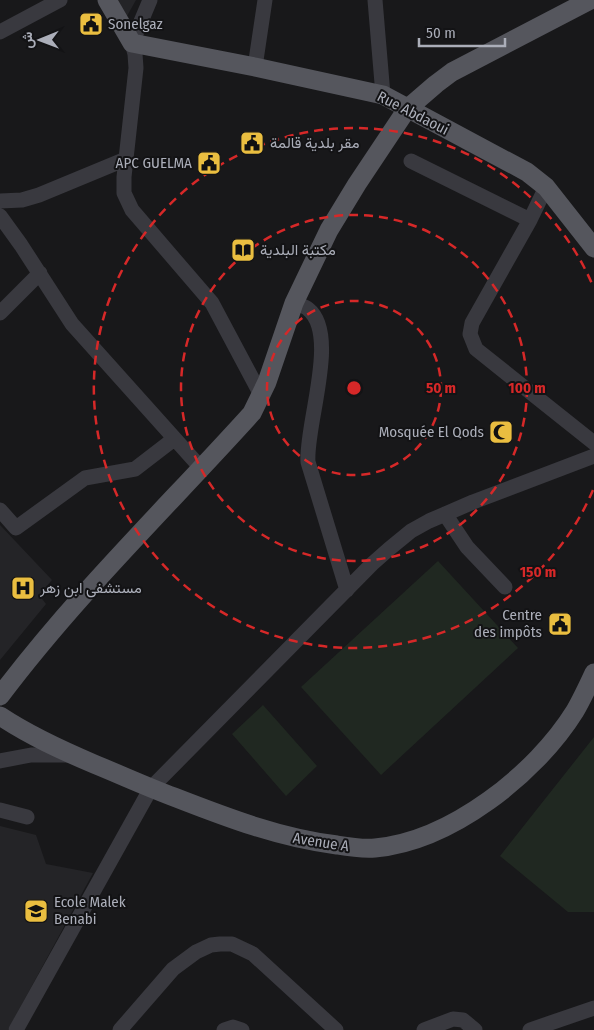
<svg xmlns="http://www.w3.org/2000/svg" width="594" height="1030" viewBox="0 0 594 1030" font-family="'Fira Sans Condensed',Vazirmatn,sans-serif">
	<rect width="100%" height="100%" fill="#18181a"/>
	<path fill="#242427" d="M111,0H136L127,16L119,14Z
		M0,525L52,580L39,595L46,604L0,660Z
		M0,826L36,835L46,864L93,873L8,1030H0Z"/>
	<path fill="#202821" d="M438,561L518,648L381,775L301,687Z
		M263,705L317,766L286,796L232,734Z
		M594,737V912H568L500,856Z"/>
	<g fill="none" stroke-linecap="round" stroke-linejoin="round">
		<path stroke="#39393f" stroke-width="15" d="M150,0L132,43L135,54L136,68L124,177V193L132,210L212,303L261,395
			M375,0L383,95
			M0,32L60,0
			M255,67L265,0
			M411,161L530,220
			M546,187L530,220L472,323L470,334L476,349L594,443
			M0,201L22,200L39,195L126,159
			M0,216L21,245L72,324L201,468
			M294,303C299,305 305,306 308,309C340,334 305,426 308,462L347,590
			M0,313L40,273
			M0,510L16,528L85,478L135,469L174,439
			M445,514L467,547L505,587
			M0,761L31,755H71
			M0,810L27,817
			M16,1030L151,788L372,564L389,549L411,531L429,521L473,502L594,456
			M120,1030L173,969L196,952L211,945L220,944H232L253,954L336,1030
			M224,1030L233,1027L242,1030
			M424,1030L453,1019L463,1020L475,1030
			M530,1030L594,1008"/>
		<path stroke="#55565d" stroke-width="19" d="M107,0L132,43L255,67L383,95L527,172L546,187L594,248
			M0,696C76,595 167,507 252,413L267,382L294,303L329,230L357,184L407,109L436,84L452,72L590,0
			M0,716C30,736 61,750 94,764C121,775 147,787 174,797C228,818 280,838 337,845C349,847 363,849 375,848C451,841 536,774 575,711C582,699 588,686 594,673"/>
	</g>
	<g fill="none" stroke="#d62828" stroke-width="2.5" stroke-dasharray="9 6">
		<circle cx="354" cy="388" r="87"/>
		<circle cx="354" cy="388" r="173"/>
		<path d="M593 490A260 260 0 1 1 593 286"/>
	</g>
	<defs>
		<g id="civic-square" transform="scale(1.25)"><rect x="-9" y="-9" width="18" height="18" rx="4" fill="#eabe40" stroke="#131315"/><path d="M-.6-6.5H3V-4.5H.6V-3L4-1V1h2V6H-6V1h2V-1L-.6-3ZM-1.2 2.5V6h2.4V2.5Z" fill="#111"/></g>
		<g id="library-square" transform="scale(1.25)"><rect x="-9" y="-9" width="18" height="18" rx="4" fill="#eabe40" stroke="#131315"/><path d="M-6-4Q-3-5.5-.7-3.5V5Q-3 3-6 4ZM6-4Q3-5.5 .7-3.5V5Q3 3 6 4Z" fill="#111"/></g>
		<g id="mosque-square" transform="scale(1.25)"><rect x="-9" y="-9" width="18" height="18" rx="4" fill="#eabe40" stroke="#131315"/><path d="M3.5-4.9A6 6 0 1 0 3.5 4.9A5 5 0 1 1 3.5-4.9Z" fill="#111"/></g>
		<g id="hospital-square" transform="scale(1.25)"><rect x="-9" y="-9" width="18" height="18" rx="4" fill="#eabe40" stroke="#131315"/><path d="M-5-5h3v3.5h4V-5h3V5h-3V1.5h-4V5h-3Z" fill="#111"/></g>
		<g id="school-square" transform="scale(1.25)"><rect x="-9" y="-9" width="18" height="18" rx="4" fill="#eabe40" stroke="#131315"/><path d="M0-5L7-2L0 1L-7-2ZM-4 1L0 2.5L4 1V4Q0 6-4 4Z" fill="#111"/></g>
	</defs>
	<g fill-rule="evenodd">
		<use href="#civic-square" x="91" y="24"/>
		<use href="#civic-square" x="252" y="143"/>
		<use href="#civic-square" x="209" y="163"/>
		<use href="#library-square" x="243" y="250"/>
		<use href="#mosque-square" x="501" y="432"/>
		<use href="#hospital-square" x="23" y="588"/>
		<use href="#civic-square" x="560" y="624"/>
		<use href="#school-square" x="36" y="911"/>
	</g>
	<g text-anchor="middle" stroke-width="4" stroke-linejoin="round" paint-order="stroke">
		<g font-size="15" fill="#abaeb9" stroke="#131315" text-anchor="start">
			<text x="108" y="29">Sonelgaz</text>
			<text x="270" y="148">مقر بلدية قالمة</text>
			<text x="192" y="168" text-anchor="end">APC GUELMA</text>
			<text x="260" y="255">مكتبة البلدية</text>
			<text x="484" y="437" text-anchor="end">Mosquée El Qods</text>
			<text x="40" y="593">مستشفى ابن زهر</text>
			<text x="542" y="620" text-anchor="end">Centre<tspan x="542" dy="17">des impôts</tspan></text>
			<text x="54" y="907">Ecole Malek<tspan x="54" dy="17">Benabi</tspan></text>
		</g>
		<g font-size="15" fill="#abaeb9" stroke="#131315">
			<text transform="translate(413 113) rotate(27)" y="5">Rue Abdaoui</text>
			<text transform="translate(321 842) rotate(9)" y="5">Avenue A</text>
		</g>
	</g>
	<circle cx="354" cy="388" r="8" fill="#d62828" stroke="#131315" stroke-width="2.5"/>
	<g font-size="15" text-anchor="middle" font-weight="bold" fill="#d62828" stroke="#131315" stroke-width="4" stroke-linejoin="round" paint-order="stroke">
		<text x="441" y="393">50 m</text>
		<text x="527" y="393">100 m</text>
		<text x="538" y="577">150 m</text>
	</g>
	<g transform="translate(40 40) rotate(269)" stroke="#131315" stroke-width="4" paint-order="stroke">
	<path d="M0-4L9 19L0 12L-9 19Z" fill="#abaeb9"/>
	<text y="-8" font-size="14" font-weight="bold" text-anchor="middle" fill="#abaeb9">ش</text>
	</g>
	<path d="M419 38v8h86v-8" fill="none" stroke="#abaeb9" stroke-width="2.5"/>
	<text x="426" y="38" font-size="15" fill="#abaeb9" stroke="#131315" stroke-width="4" paint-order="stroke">50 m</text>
</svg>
